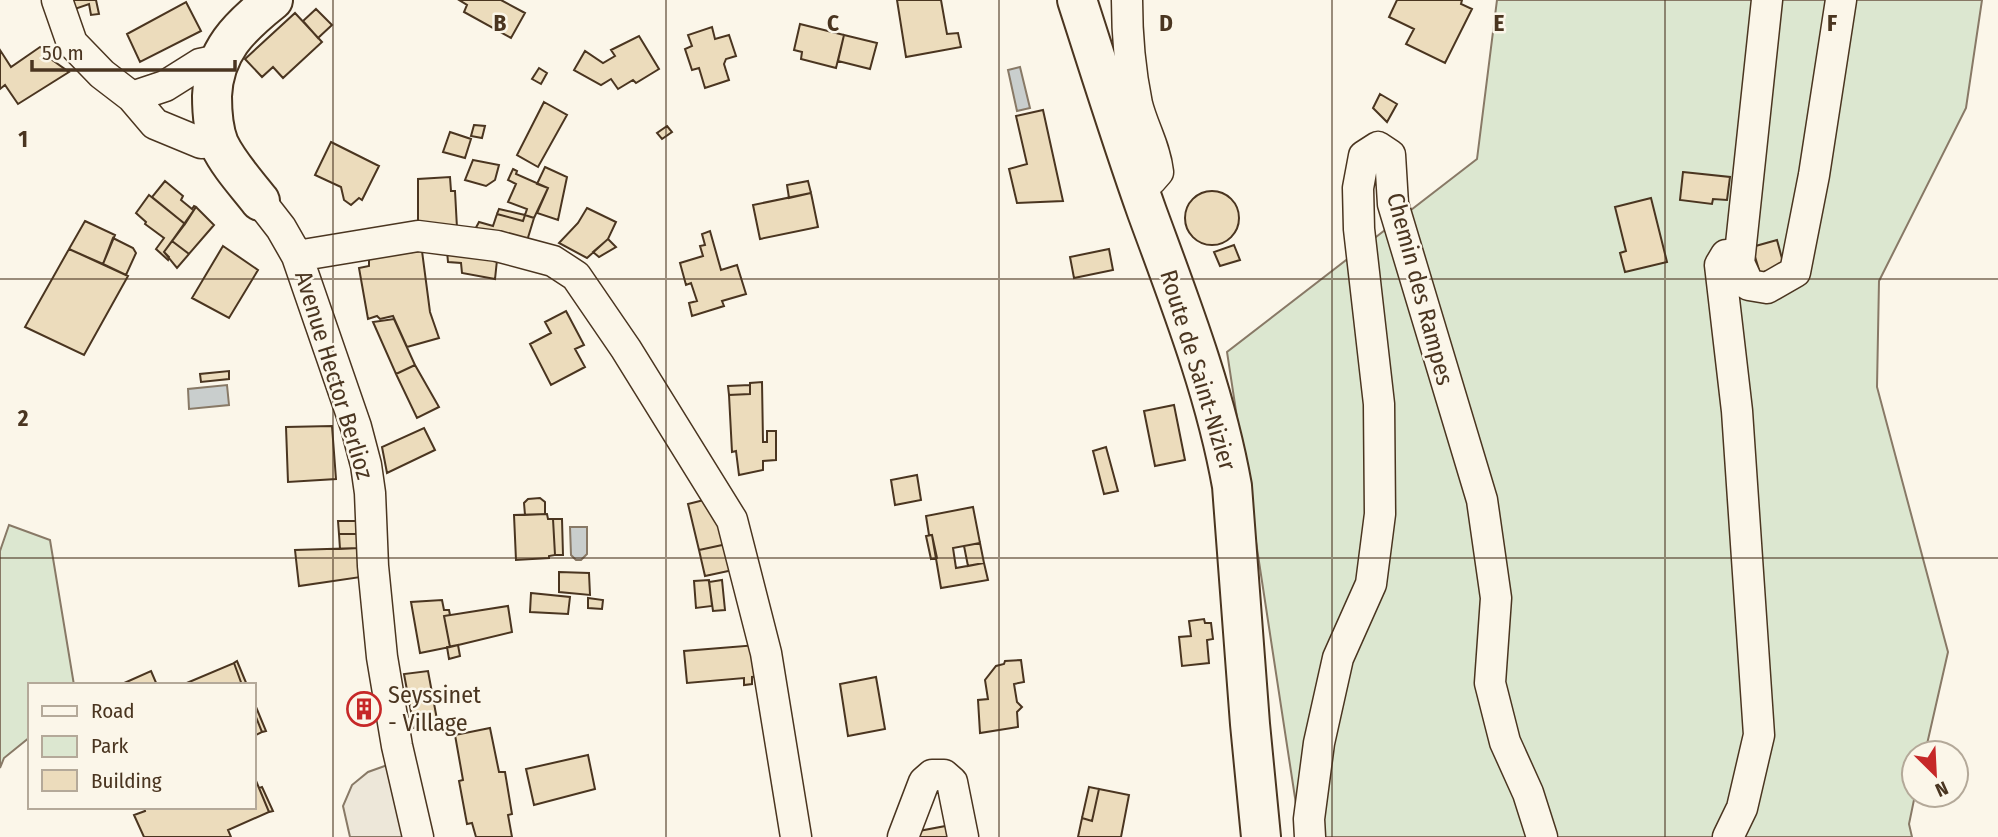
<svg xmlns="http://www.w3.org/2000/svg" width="1998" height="837" viewBox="0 0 1998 837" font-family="'Fira Sans Condensed',sans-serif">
	<rect width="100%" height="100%" fill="#fbf6e9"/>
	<path fill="#dce7d0" stroke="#887966" stroke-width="2" d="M1497,0H1982L1966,108L1879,281L1877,387L1948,652L1925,753H1914L1915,795L1909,824L1912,837H1301L1227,352L1477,159Z
		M9,525L50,540L74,685H30V737L4,758L0,768V551Z"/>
	<path fill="#ede7d9" stroke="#887966" stroke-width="2" d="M393,763L410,837H350L343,806L352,785L368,772Z"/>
	<path fill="#c9cecd" stroke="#887966" stroke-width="2" d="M1020,67L1030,108L1017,111L1008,70Z
		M227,385L229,405L189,409L188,389Z
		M570,527H587V554L581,560H576L571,555Z"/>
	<path fill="#ecdcbc" stroke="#4a3520" stroke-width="2" d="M70,0H96L99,14L91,15L89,4L72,10Z
		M459,0H501L525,13L511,38L464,12L467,5Z
		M897,0H941L947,34L958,33L961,47L906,57Z
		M1397,0H1462L1461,4L1472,9L1445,63L1406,44L1414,29L1389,17Z
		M186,2L201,31L140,62L127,34Z
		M316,9L332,25L318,38L303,21Z
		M295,13L322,42L283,78L273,67L262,77L245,59Z
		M800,24L844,35L836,68L801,59L802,52L794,50Z
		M712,27L715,39L729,35L736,56L726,59L724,64L729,80L705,88L699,68L692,70L685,49L692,46L688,35Z
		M844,35L877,43L870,69L838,61Z
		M639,36L659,69L636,83L633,80L618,89L611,79L601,85L574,70L585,51L603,63L615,56L611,50Z
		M40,47L48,50V57L69,72L18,104L5,85L0,89V50L11,67Z
		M539,68L547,73L541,84L532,79Z
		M1380,94L1397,104L1387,122L1373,108Z
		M544,102L567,115L538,167L517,155Z
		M1043,110L1063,201L1017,203L1009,169L1027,164L1016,116Z
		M474,125L485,126L482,138L471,136Z
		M667,126L672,132L662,139L657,133Z
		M450,132L471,139L465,158L443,152Z
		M331,142L379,166L362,200L359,198L351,205L344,200L341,187L315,175Z
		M473,160L499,165L495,180L486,186L465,180Z
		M545,167L567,177L558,220L537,213L548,188L537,184Z
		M513,169L517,171L516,174L548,188L534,218L525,215L527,209L508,202L516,184L508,180Z
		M1683,172L1730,177L1727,200L1713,199L1712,204L1680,200Z
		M450,177L451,191H455L457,228L418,233V179Z
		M165,181L183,196L181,200L192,209L194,206L196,207L185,224L152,197Z
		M808,181L811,193L789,198L787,185Z
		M1185 218a27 27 0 1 1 54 0a27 27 0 1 1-54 0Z
		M811,193L818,227L760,239L753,205Z
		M149,195L185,224L164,252L169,257L168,260L156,249L164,238L145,224L146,222L136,213Z
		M1651,198L1667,262L1625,272L1620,253L1626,251L1615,207Z
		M196,207L214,225L189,254L172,241Z
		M587,208L616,222L608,239L587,258L559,243L578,223Z
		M499,209L525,215L523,221L497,214Z
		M497,214L523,221L525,215L534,218L526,244L472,235L479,222L493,226Z
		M85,221L115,235L103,264L69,249Z
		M710,231L721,270L737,265L746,294L722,301L724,306L692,316L689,303L697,301L691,283L686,285L680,263L703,256L700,246L705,245L702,234Z
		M113,238L133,248L136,253L126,275L103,264Z
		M608,239L616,247L599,257L593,252Z
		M1777,240L1784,266L1760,273L1752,247Z
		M172,241L189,254L177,268L164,252Z
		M1234,245L1240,260L1220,266L1214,252Z
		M223,246L258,270L229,318L192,298Z
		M69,249L128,276L84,355L25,327Z
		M1109,249L1113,270L1074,278L1070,257Z
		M422,251L430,312L439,338L407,347L393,316L380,319L377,316L368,319L359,268L369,266V257Z
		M447,251L497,260L495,279L462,273L461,263L448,262Z
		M566,311L584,345L575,349L585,367L551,385L530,344L551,333L545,322Z
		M394,319L415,365L396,374L373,322Z
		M415,365L439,407L417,418L396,374Z
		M229,371V379L201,382L200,374Z
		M762,382L763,442H767V431H776V460L763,461V470L739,475L736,451L732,452L729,395L750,394V383Z
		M750,385V394L729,395L728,386Z
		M1174,405L1185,460L1155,466L1144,411Z
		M332,426L336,479L288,482L286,427Z
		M424,428L435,450L387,473L382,447Z
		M1106,447L1118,491L1104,494L1093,451Z
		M917,475L921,500L895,505L891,480Z
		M540,498L545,502V514L525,515L524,503L528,499Z
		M712,498L727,544L699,550L688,504Z
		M973,507L980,543L953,548L956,568L984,563L988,580L941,588L932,535H929L926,516Z
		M547,514L548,519H553L555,555L549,556V558L516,560L514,515Z
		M553,519H562L563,555H555Z
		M338,521H358L359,534H339Z
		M339,534H359V548L340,549Z
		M932,535L937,558L931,559L926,536Z
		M980,543L984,563L968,566L964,546Z
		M727,544L733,570L705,576L699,550Z
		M359,548L361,577L299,586L295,550Z
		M559,572L589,573L590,595L559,592Z
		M709,580L712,606L696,608L694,581Z
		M722,580L725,610L713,611L709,582Z
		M531,593L570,597L568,614L530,612Z
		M588,598L603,600L602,609L588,608Z
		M442,600L444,610H449L450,615L444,616L450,647L420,653L411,602Z
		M508,606L512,632L450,647L444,616Z
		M1204,619L1205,623H1211L1213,639L1207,640L1209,663L1182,666L1179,637L1191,636L1189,621Z
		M458,645L460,656L449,659L447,647Z
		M757,645L760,676L752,677V684L744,685V678L687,683L684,651Z
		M1021,660L1024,682L1014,684L1017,702L1022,707L1017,712L1018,727L980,733L978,700L988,699L985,680L996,666L1004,664L1005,661Z
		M237,661L247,685H242L234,663Z
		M234,663L242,685H182Z
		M151,671L157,685H122V684Z
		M428,671L438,725L414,728L404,674Z
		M876,677L885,729L848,736L840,684Z
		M367,701L369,714L362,716L359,703Z
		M256,707L266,731L262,732L254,712Z
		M254,712L262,732L254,736Z
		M490,728L499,772H505L512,814L508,815L512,837H476L472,823L467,824L459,781L463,780L455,735Z
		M588,755L595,789L534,805L526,769Z
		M254,776L269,812L228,830L231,837H144L134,815L145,811L144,807H254Z
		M262,787L273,811L269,812L259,788Z
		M1089,787L1099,789L1092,821L1082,818Z
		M1099,789L1129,795L1121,837H1078L1082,818L1092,821Z
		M951,825L953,837H915L919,831Z"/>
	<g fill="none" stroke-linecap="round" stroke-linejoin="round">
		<g stroke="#4a3520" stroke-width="33">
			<path id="minor" d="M57,0L72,43L102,74L132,97L155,124L201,143L218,142
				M1127,0C1127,35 1130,70 1137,104C1143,128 1155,146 1158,172L1151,180L1137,185
				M132,97L165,86L200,64L219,60
				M260,201L281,228L297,256L356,427L366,465L370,493L373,566L382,657L397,746L418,837
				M297,256L418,236L497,246L553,261L576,276L626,349L732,520L766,653L796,837
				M1739,263L1767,0
				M903,837L924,782L932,775H944L952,782L963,837
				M1310,837L1309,819L1319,743L1338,658L1371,584L1380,514L1379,404L1359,229L1358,188L1364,156L1378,147L1390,155L1393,204L1482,500L1496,598L1490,683L1505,742L1528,793L1542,837
				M1728,837L1742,808L1759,735L1737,411L1720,265L1726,255L1739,263L1749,285L1767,288L1795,272L1814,175L1841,0"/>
		</g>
		<g stroke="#4a3520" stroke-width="42">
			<path id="major" d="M1077,0C1100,71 1122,142 1147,212C1180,302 1215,391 1232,486L1250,724L1261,837
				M260,201C246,183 229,165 219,144C213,129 212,112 212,96C214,51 239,27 273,0"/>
		</g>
		<use href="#minor" stroke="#fbf6e9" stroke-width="30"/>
		<use href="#major" stroke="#fbf6e9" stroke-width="38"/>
	</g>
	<path fill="none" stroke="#4a3520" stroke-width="2" stroke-opacity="0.55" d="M333,0V837M666,0V837M999,0V837M1332,0V837M1665,0V837M0,279H1998M0,558H1998"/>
	<defs>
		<g id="building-ring" transform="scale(1.75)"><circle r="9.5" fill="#fbf6e9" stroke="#c62828" stroke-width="1.5"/><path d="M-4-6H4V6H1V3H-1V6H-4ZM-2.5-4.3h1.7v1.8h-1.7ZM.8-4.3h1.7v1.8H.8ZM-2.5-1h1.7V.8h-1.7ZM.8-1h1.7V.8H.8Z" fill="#c62828"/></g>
	</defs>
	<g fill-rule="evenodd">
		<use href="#building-ring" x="364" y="709"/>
	</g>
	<g text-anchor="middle" stroke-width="5" stroke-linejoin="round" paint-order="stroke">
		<g font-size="24" fill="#4a3520" stroke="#fbf6e9">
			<text transform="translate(1420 289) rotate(75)" y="8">Chemin des Rampes</text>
			<text transform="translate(1198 370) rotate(73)" y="8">Route de Saint-Nizier</text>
			<text transform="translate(334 375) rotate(73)" y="8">Avenue Hector Berlioz</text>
		</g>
		<g font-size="24" fill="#4a3520" stroke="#fbf6e9" text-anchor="start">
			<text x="388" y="703">Seyssinet<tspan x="388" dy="28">- Village</tspan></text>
		</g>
	</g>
	<g font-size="23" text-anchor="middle" font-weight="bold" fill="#4a3520" stroke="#fbf6e9" stroke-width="5" stroke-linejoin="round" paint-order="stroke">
		<text x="500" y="31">B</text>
		<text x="833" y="31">C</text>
		<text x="1166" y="31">D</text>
		<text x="1499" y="31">E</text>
		<text x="1832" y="31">F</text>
		<text x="23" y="147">1</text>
		<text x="23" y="426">2</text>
	</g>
	<rect x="28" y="683" width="228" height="126" fill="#fbf6e9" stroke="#b4a999" stroke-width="2"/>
	<rect x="42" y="706" width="35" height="10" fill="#fbf6e9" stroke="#b4a999" stroke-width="2"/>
	<text x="91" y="718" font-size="21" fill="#4a3520">Road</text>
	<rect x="42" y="736" width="35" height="21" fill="#dce7d0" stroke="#b4a999" stroke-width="2"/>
	<text x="91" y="753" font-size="21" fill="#4a3520">Park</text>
	<rect x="42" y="770" width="35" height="21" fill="#ecdcbc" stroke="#b4a999" stroke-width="2"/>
	<text x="91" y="788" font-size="21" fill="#4a3520">Building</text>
	<g transform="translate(1935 774) rotate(156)"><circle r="33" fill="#fbf6e9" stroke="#b4a999" stroke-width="2"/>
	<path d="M0-5L12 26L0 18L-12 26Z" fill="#c62828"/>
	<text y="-10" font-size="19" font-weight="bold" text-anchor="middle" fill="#4a3520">N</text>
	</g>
	<path d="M32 60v10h203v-10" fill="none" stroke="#4a3520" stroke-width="3.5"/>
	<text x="42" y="60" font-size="21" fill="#4a3520" stroke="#fbf6e9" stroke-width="5" paint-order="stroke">50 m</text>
</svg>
